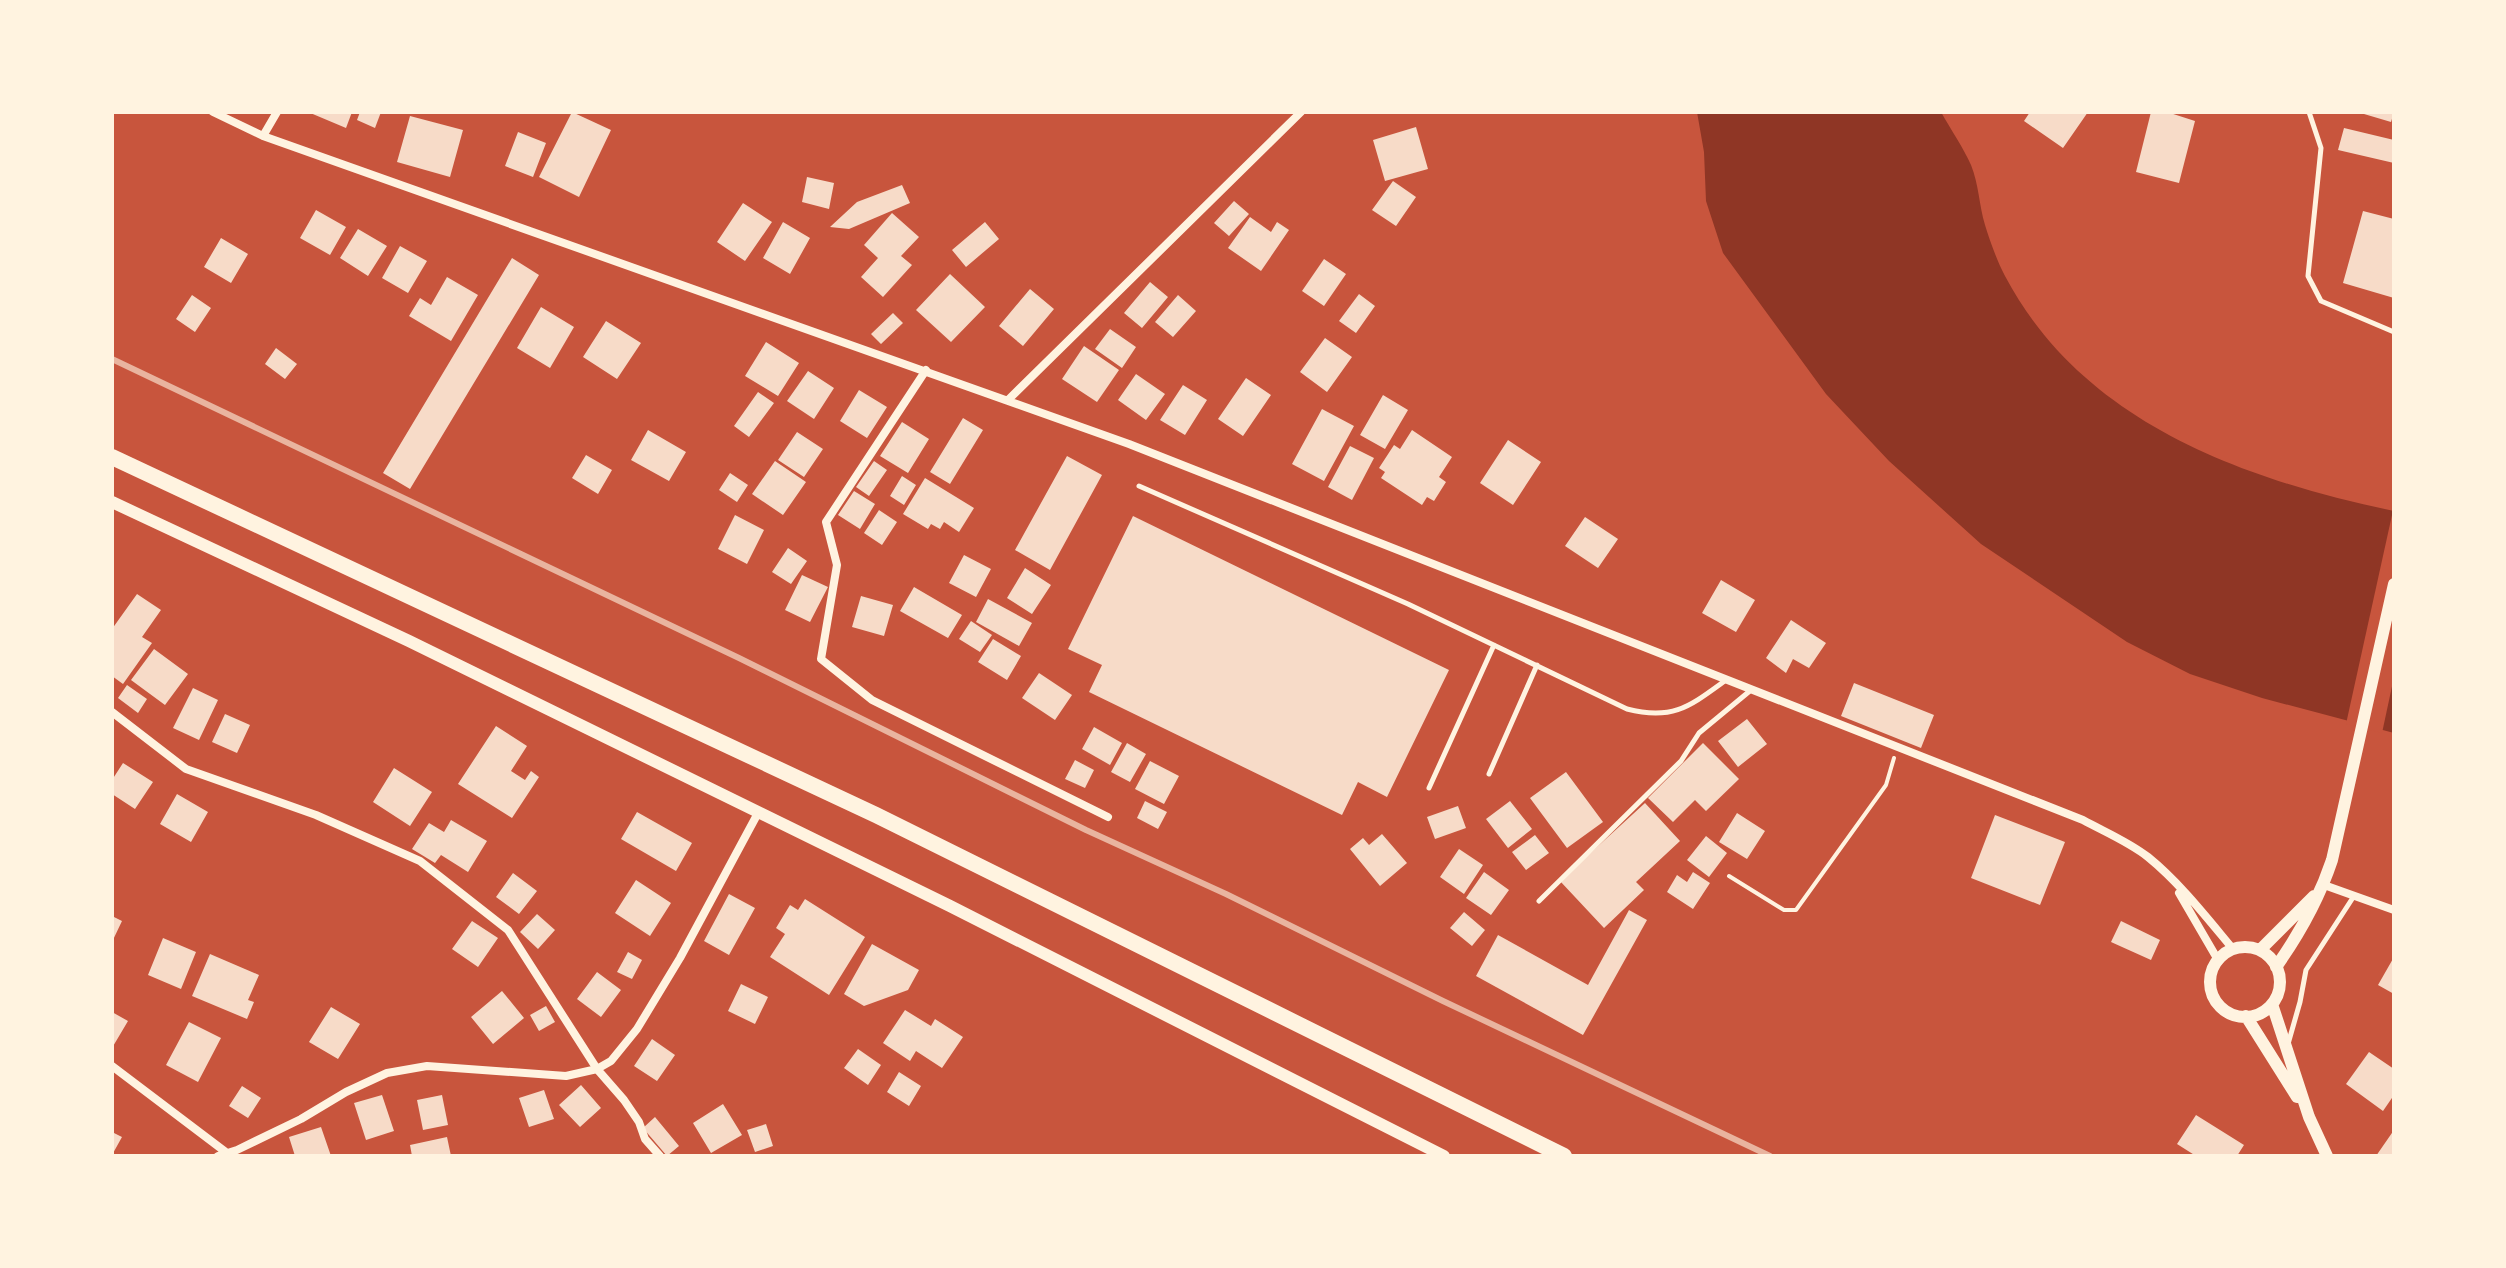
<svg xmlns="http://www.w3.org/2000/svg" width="2506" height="1268" viewBox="0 0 2506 1268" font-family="'Fira Sans',sans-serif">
	<rect width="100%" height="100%" fill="#c8553d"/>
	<path fill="#8f3625" d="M1697,112H1941C1951,130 1963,147 1971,165C1979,185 1979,205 1985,225C1990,241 1997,261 2005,276C2082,422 2242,479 2394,511V733L2262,698L2190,674L2127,642L1981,544L1889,461L1826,394L1723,253L1706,201L1704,152Z"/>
	<path fill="#c8553d" d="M2394,506V677L2382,733L2346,724Z"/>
	<path fill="#f7dbc8" d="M308,112H352L346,128Z
		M360,112H381L375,128L357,120Z
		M572,112L611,130L579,197L539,177Z
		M2030,112H2088L2063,148L2024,121Z
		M2151,112H2167L2195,121L2179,183L2136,172Z
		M2364,112H2394L2391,122L2364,114Z
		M410,116L463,130L450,177L397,162Z
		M1416,127L1428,169L1385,181L1373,140Z
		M2344,128L2394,140V163L2338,150Z
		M518,132L546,143L533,177L505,166Z
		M807,177L834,183L829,209L802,202Z
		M1393,181L1416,197L1396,226L1372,210Z
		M902,185L910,203L849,229L830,227L857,202Z
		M1234,201L1249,214L1229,236L1214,223Z
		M743,203L772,222L745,261L717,242Z
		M316,210L346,227L330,255L300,238Z
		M2363,211L2394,219V298L2343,283Z
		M892,213L919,237L901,256L912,265L883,297L861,277L878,258L864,245Z
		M1250,217L1271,232L1277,222L1289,230L1261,271L1228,248Z
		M783,222L810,238L790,274L763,258Z
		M985,222L999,239L966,267L952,250Z
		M358,229L387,246L368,276L340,258Z
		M221,238L248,254L231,283L204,267Z
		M400,246L427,261L408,293L382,278Z
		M512,258L539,275L410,489L383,473Z
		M1324,259L1346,274L1324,306L1302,291Z
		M950,274L985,307L951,342L916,310Z
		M447,277L478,295L451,341L409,316L420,298L431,305Z
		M1150,282L1168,297L1142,328L1124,313Z
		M1030,289L1054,309L1023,346L999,326Z
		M1359,294L1375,306L1356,333L1339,321Z
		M192,295L211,308L195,332L176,319Z
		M1178,295L1196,311L1173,337L1155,322Z
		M541,307L574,327L550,368L517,348Z
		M893,313L903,323L881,344L871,334Z
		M606,321L641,343L617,379L583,357Z
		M1110,329L1136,347L1122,368L1095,349Z
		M1325,338L1352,357L1327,392L1300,372Z
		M766,342L799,363L778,396L745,376Z
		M1084,346L1119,370L1097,402L1062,379Z
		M276,348L297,364L285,379L265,364Z
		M808,371L834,388L814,419L787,401Z
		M1136,374L1165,394L1146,420L1118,400Z
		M1246,378L1271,395L1243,436L1218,419Z
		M1183,385L1207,400L1185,435L1160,420Z
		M859,390L887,407L867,438L840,421Z
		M758,392L774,403L749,437L734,426Z
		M1383,395L1408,410L1385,449L1360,435Z
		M1322,409L1354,426L1324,481L1292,464Z
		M963,418L983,430L950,484L930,472Z
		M902,422L929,439L908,473L880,456Z
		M648,430L686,452L669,481L631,460Z
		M1412,430L1452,457L1439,477L1446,482L1434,501L1427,497L1422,505L1381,478L1385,472L1379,468L1394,445L1400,449Z
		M797,432L823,449L804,477L778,460Z
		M1508,440L1541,462L1513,505L1480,483Z
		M1350,446L1374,458L1352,500L1328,487Z
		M586,455L612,470L598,494L572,478Z
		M1067,456L1102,475L1050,570L1015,550Z
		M775,461L806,482L783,515L752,494Z
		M874,461L887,470L869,496L856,487Z
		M730,473L748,485L737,502L719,490Z
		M902,476L916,485L904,505L890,496Z
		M925,478L974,508L959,532L944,522L940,529L931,524L928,529L903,514Z
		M854,491L875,504L860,529L838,515Z
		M879,510L897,522L882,545L864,533Z
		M735,515L764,530L747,564L718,549Z
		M1133,516L1449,670L1387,797L1358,782L1342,815L1089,692L1102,665L1068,649Z
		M1585,517L1618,539L1598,568L1565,546Z
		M788,548L807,561L791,584L772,572Z
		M964,555L991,569L976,597L949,583Z
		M1025,568L1051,585L1032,614L1007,598Z
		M802,575L828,587L810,622L785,610Z
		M1721,580L1755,600L1736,632L1702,613Z
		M914,587L962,615L948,638L900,611Z
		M137,594L161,610L142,637L152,643L123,684L112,676V629Z
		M861,596L893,605L884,636L852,627Z
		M988,599L1032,623L1019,646L976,622Z
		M1791,620L1826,643L1809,668L1793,659L1786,673L1766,658Z
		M971,621L992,635L980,652L959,639Z
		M993,639L1021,656L1007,680L978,662Z
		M154,649L188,674L165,705L131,680Z
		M1039,673L1072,695L1055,720L1022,698Z
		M1854,683L1934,715L1921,748L1841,716Z
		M127,685L147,699L138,713L118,698Z
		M193,688L218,700L199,740L173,728Z
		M225,714L250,725L237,753L212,742Z
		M1747,719L1767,744L1738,767L1718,741Z
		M496,726L527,746L511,771L525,780L531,771L539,777L512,818L458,784Z
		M1094,727L1122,743L1110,765L1082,749Z
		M1127,743L1146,754L1130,782L1111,772Z
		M1703,743L1739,779L1706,811L1695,800L1673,822L1648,798Z
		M1075,760L1094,770L1085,788L1065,779Z
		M1150,761L1179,776L1164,804L1135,789Z
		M123,763L153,782L135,809L112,794V780Z
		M394,768L432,792L410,826L373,802Z
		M1566,772L1603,822L1567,848L1530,798Z
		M177,794L208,812L191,842L160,824Z
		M1145,801L1167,812L1158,829L1137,818Z
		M1510,801L1532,829L1508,848L1486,819Z
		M1645,803L1680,841L1636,882L1644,890L1604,928L1560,881Z
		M1458,806L1466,828L1435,839L1427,817Z
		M637,812L692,843L676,871L621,839Z
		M1737,813L1765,831L1747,859L1719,842Z
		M1995,815L2065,842L2040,905L1971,878Z
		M451,820L487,841L468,872L441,855L435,863L412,849L429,823L444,832Z
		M1382,834L1407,863L1380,886L1350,849L1363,838L1369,845Z
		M1535,835L1549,853L1526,870L1512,852Z
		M1706,836L1727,853L1709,877L1687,860Z
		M1459,849L1483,865L1464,894L1440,877Z
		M1484,872L1509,890L1491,915L1466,898Z
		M1693,872L1710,883L1693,909L1667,892L1677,875L1687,882Z
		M513,873L537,891L519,914L496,897Z
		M636,880L671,903L650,936L615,913Z
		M729,894L755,908L729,955L704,941Z
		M805,899L865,937L829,995L770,957L785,934L776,928L790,905L798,910Z
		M1629,910L1647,920L1583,1035L1476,976L1498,935L1588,985Z
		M1464,912L1485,930L1472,946L1450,928Z
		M537,914L555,930L538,949L520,932Z
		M112,916L122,921L112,942Z
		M472,921L498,938L478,967L452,949Z
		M2121,921L2160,940L2151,960L2111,942Z
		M163,938L196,952L181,989L148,975Z
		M872,944L919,970L908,990L864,1006L844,994Z
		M628,952L642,960L632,979L617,972Z
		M210,954L259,975L248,1000L254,1002L247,1019L192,996Z
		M2394,957V994L2378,985Z
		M597,972L621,990L601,1017L577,999Z
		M741,984L768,997L755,1024L728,1011Z
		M502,991L524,1018L493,1044L471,1017Z
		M546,1006L555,1022L539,1031L530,1015Z
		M331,1007L360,1024L338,1059L309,1042Z
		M905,1010L931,1026L935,1019L963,1037L942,1068L916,1051L910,1061L883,1043Z
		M112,1012L128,1021L112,1048Z
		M189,1022L221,1038L198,1082L166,1065Z
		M652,1039L675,1055L657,1081L634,1066Z
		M858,1049L881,1065L868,1085L844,1068Z
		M2369,1052L2394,1069V1095L2383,1111L2346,1084Z
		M899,1072L921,1086L909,1106L887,1092Z
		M581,1085L601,1108L580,1127L559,1105Z
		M242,1086L261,1098L248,1118L229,1106Z
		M544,1090L554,1119L529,1127L519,1098Z
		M382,1095L394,1131L366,1140L354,1103Z
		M442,1095L448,1125L423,1130L417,1100Z
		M723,1104L742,1135L711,1153L693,1123Z
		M2196,1115L2244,1145L2237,1156H2196L2177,1144Z
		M655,1117L679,1146L667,1156L643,1128Z
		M766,1124L773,1146L755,1152L747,1130Z
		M321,1127L331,1156H295L289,1137Z
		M2394,1130V1156H2376Z
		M112,1132L122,1137L112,1155Z
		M447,1137L451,1156H412L410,1145Z"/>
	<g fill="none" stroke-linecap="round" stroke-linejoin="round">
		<path stroke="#fff3e0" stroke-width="4" d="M1729,876L1784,910H1796L1886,785L1894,758"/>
		<path stroke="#fff3e0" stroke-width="5" d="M2309,112L2321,148L2308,276L2321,301L2394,332
			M1139,486L1408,604L1627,709C1673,721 1690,706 1726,680
			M1489,774L1537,665
			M1429,788L1494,645
			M1539,901L1681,761L1699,733L1751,690
			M2288,1044L2300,1002L2306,970L2354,896"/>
		<path stroke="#fff3e0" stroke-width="8" d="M213,112L263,136L1129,444L2083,820C2105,832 2129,842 2148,857C2180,883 2207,918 2233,949
			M263,136L277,112
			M926,370L826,522L837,565L821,659L872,700L1108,817
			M1008,400L1301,112
			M112,712L186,769L316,815L420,861L508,930L597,1069L624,1100L639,1122L645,1139L660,1156
			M2324,885L2394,910
			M2179,893L2218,960
			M112,1066L227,1153
			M218,1156L237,1150L301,1119L346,1092L387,1073L427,1066L566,1076L597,1069L611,1061L637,1029L680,958L758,813"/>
		<path stroke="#fff3e0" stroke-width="12" d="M112,502L409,641L950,906L1444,1156
			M2210 982a35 35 0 1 1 70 0a35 35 0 1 1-70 0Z
			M2260,950L2314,896
			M2276,967C2300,933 2319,899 2332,860L2394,584
			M2272,1004L2309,1117L2327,1156
			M2246,1016L2297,1097"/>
		<path stroke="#fff3e0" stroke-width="16" d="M112,457L876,815L1564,1156"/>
		<path stroke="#e9b49f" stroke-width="6" d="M112,359L739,658L1086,830L1226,894L1443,1001L1770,1156"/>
	</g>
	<rect width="2506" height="1268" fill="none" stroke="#fff3e0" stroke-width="228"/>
</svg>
